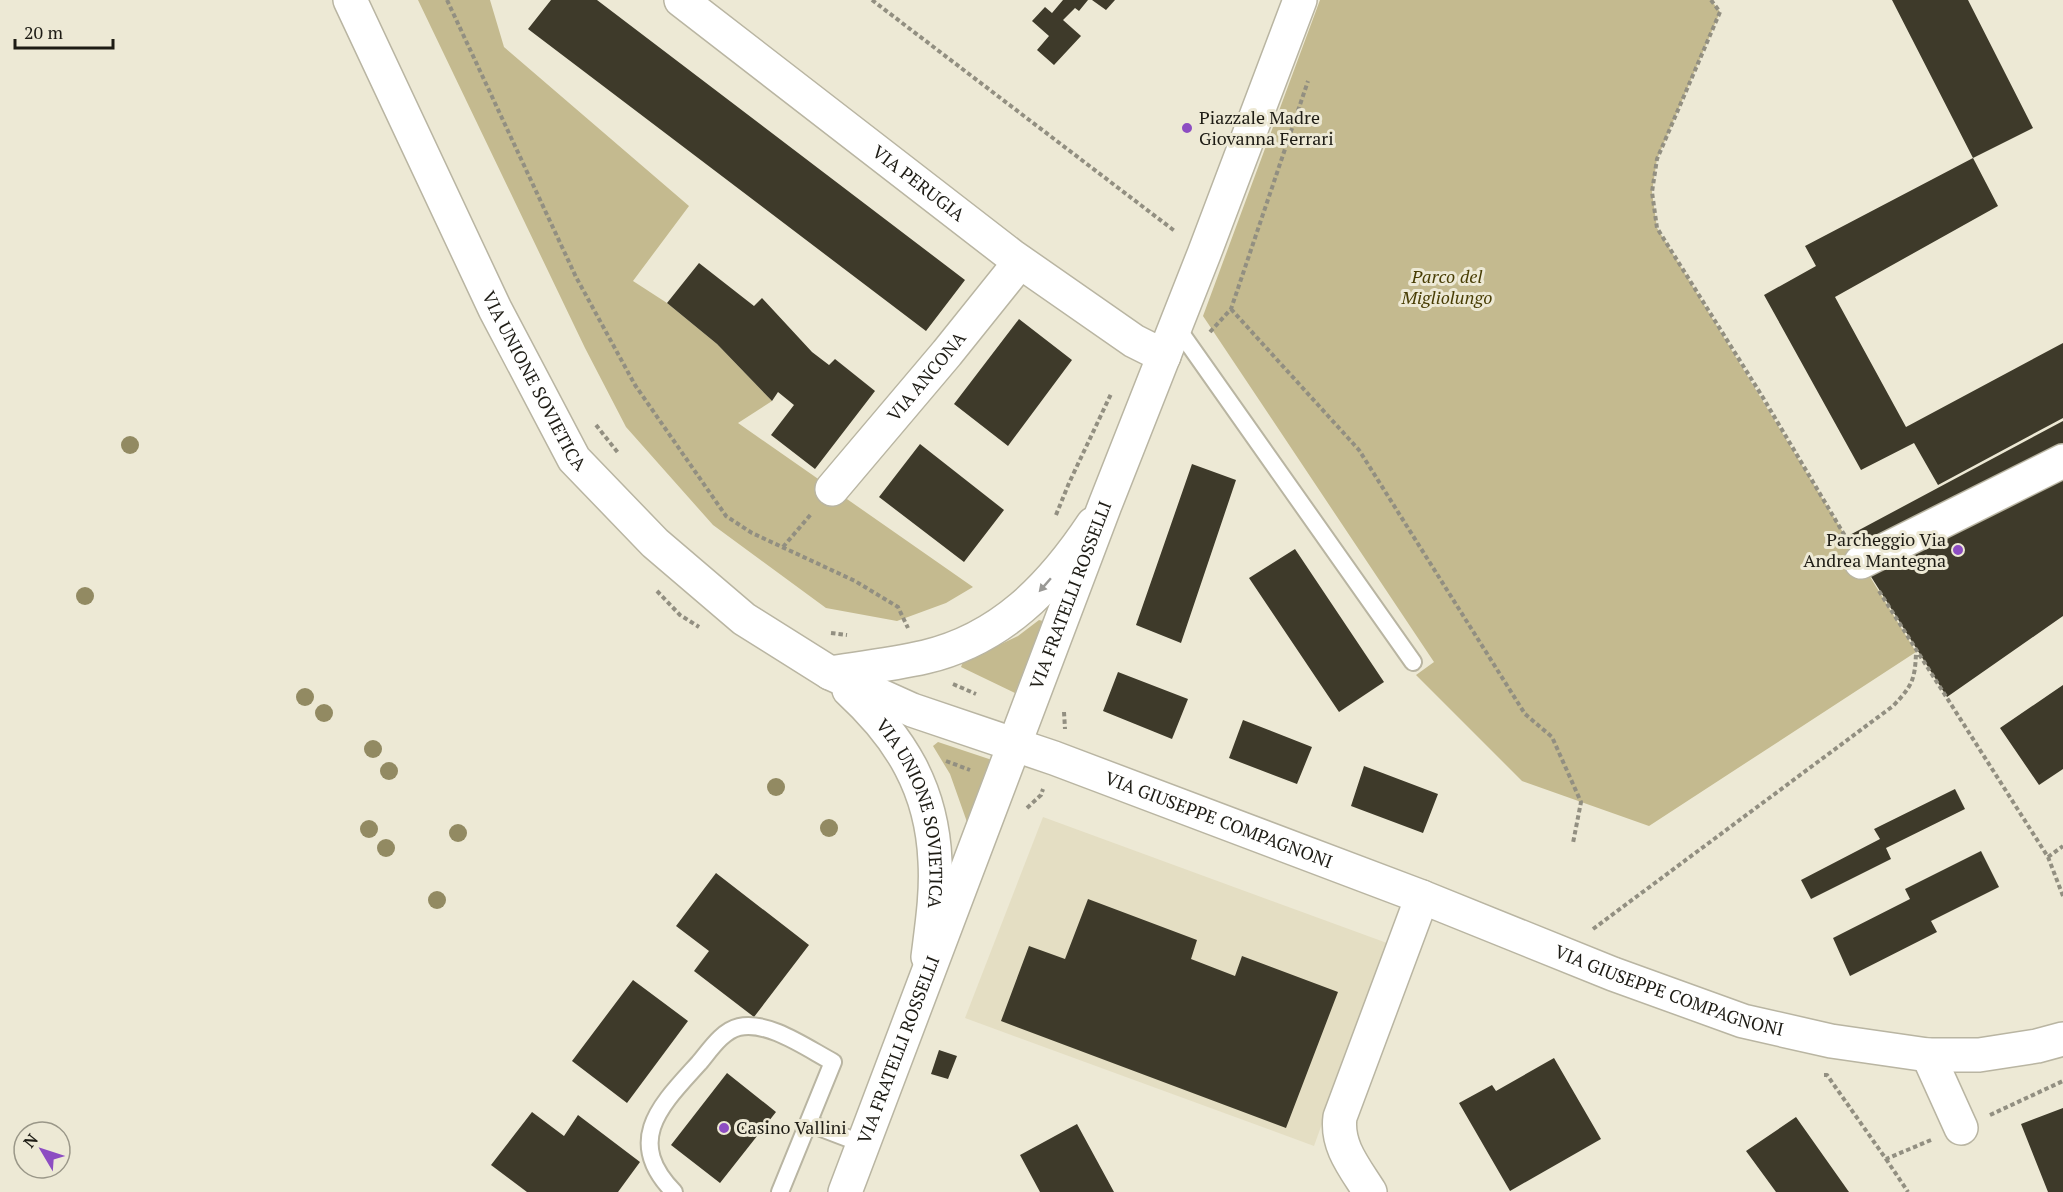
<svg xmlns="http://www.w3.org/2000/svg" width="2063" height="1192" viewBox="0 0 2063 1192" font-family="'PT Serif',serif">
	<rect width="100%" height="100%" fill="#ede9d5"/>
	<path fill="#e4dec3" d="M1043,817L1387,943L1314,1146L965,1018Z"/>
	<path fill="#c4ba8f" d="M418,0H490L504,47L689,206L633,281L667,303L717,344L772,401L738,423L973,587L946,603L897,621L826,608L713,525L626,427L585,348Z
		M1320,0H1711L1720,12L1657,159L1652,192L1657,228L1916,652L1649,826L1522,781L1416,675L1434,662L1203,316Z
		M1039,620L1043,621L1015,693L961,667L963,662L1018,636Z
		M938,742L992,760L967,822L950,774L933,746Z"/>
	<path fill="#3e3a2a" d="M551,0H597L965,280L926,331L528,29Z
		M1063,0H1088L1079,11L1075,8L1063,20L1081,36L1054,65L1037,50L1049,36L1032,21L1045,7L1052,13Z
		M1092,0H1115L1106,10Z
		M1892,0H1968L2033,128L1973,158Z
		M1973,158L1998,206L1835,297L1906,427L2063,343V418L1938,485L1914,443L1861,470L1764,295L1816,266L1805,246Z
		M699,263L754,306L762,298L812,352L829,365L835,359L875,391L815,469L771,435L794,405L778,392L772,401L717,344L667,303Z
		M1019,319L1072,360L1008,446L954,404Z
		M2063,421V616L1947,697L1846,537Z
		M920,444L1004,510L964,562L879,497Z
		M1192,464L1236,480L1181,643L1136,625Z
		M1295,549L1384,682L1339,712L1249,578Z
		M1118,672L1188,699L1172,739L1103,711Z
		M2063,685V769L2039,785L2000,728Z
		M1243,720L1312,747L1297,784L1229,758Z
		M1364,766L1438,794L1423,833L1351,806Z
		M1955,789L1965,809L1886,848L1891,859L1811,899L1801,880L1880,839L1874,829Z
		M1981,851L1999,887L1931,921L1937,932L1850,976L1833,938L1910,899L1905,889Z
		M716,873L809,945L754,1017L694,971L709,951L676,926Z
		M1088,899L1197,940L1191,959L1235,976L1242,956L1338,992L1286,1128L1001,1021L1029,946L1065,959Z
		M633,980L688,1021L627,1103L572,1061Z
		M939,1050L957,1056L948,1079L931,1074Z
		M1554,1058L1601,1139L1510,1191L1459,1103L1492,1085L1496,1091Z
		M727,1073L776,1112L720,1183L671,1145Z
		M2063,1108V1192H2048L2021,1124Z
		M532,1112L564,1136L578,1115L640,1162L618,1192H527L491,1165Z
		M1796,1117L1849,1192H1776L1746,1151Z
		M1077,1124L1114,1192H1040L1020,1155Z"/>
	<g fill="none" stroke-linecap="round" stroke-linejoin="round">
		<g stroke="#b9b5a2" stroke-width="20">
			<path id="service" d="M1176,326L1413,662
				M808,1123L863,1144
				M674,1192C623,1140 662,1104 699,1063C710,1050 722,1031 739,1027C768,1020 808,1049 833,1062L780,1192"/>
		</g>
		<g stroke="#b9b5a2" stroke-width="36">
			<g id="minor">
				<path id="s1" d="M350,0L495,309L574,459L655,543L744,619L830,673L912,710L1054,758L1422,897L1613,974L1743,1021L1831,1041L1928,1055H1979L2037,1046L2063,1039"/>
				<path id="s2" d="M681,0L1012,256L1134,341L1164,356"/>
				<path id="s3" d="M832,489L947,353L1020,262"/>
				<path d="M1861,562L2063,461"/>
				<path d="M830,673C862,668 894,664 925,657C1001,639 1051,587 1093,524"/>
				<path id="s4" d="M849,690C901,738 932,789 935,861C937,893 932,925 928,957"/>
				<path d="M1928,1055L1961,1128"/>
				<path d="M1370,1192C1355,1168 1336,1146 1340,1117L1422,897"/>
			</g>
		</g>
		<g stroke="#b9b5a2" stroke-width="36">
			<g id="tertiary">
				<path id="s5" d="M845,1192L1105,505L1204,254L1300,0"/>
			</g>
		</g>
		<path stroke="#928f81" stroke-width="4" stroke-dasharray="4.5 3" stroke-linecap="butt" d="M447,0L576,277L635,385L726,516L752,533L855,581L898,607L908,628
			M872,0L1176,232
			M1711,0L1720,12L1657,159L1652,192L1657,228L1762,396L1845,536
			M1231,309L1359,450L1525,714L1552,737L1581,802L1573,843
			M1210,332L1231,309L1308,81
			M596,425L619,454
			M1056,515L1069,483L1111,394
			M783,547L812,513
			M657,591L680,615L699,627
			M1879,591L2048,857L2063,896
			M831,633L847,635
			M953,684L976,694
			M1064,712L1065,729
			M946,761L970,770
			M1027,808L1041,795L1043,789
			M2048,857L2063,846
			M1593,929L1893,706C1912,686 1915,680 1916,653
			M1824,1075H1827L1886,1159L1931,1140
			M1990,1115L2063,1081
			M1886,1159L1908,1192"/>
		<use href="#service" stroke="#fff" stroke-width="16"/>
		<use href="#minor" stroke="#fff" stroke-width="33"/>
		<use href="#tertiary" stroke="#fff" stroke-width="33"/>
	</g>
	<g fill="#928a62">
		<circle cx="130" cy="445" r="9"/>
		<circle cx="85" cy="596" r="9"/>
		<circle cx="305" cy="697" r="9"/>
		<circle cx="324" cy="713" r="9"/>
		<circle cx="373" cy="749" r="9"/>
		<circle cx="389" cy="771" r="9"/>
		<circle cx="776" cy="787" r="9"/>
		<circle cx="829" cy="828" r="9"/>
		<circle cx="369" cy="829" r="9"/>
		<circle cx="458" cy="833" r="9"/>
		<circle cx="386" cy="848" r="9"/>
		<circle cx="437" cy="900" r="9"/>
	</g>
	<defs><path id="oneway-solid" d="M-6-.8H1V-3.2L6.5 0L1 3.2V.8H-6Z" transform="scale(1.5)"/></defs>
	<use fill="#9a9996" href="#oneway-solid" transform="translate(1045 585) rotate(131)"/>
	<g fill="#8d4dc2" stroke="#ede9d5" stroke-width="2">
		<circle cx="1187" cy="128" r="6"/>
		<circle cx="1958" cy="550" r="6"/>
		<circle cx="724" cy="1128" r="6"/>
	</g>
	<g text-anchor="middle" stroke-width="6" stroke-linejoin="round" paint-order="stroke">
		<g font-size="18" fill="#1e1c15" stroke="#ede9d5" text-anchor="start">
			<text x="1199" y="124">Piazzale Madre<tspan x="1199" dy="21">Giovanna Ferrari</tspan></text>
			<text x="1946" y="546" text-anchor="end">Parcheggio Via<tspan x="1946" dy="21">Andrea Mantegna</tspan></text>
			<text x="736" y="1134">Casino Vallini</text>
		</g>
		<g font-size="18" fill="#1e1c15" stroke="#ede9d5">
			<text dy="6" stroke="none"><textPath href="#s2" startOffset="300">VIA PERUGIA</textPath></text>
			<text dy="6" stroke="none"><textPath href="#s3" startOffset="147">VIA ANCONA</textPath></text>
			<text dy="6" stroke="none"><textPath href="#s1" startOffset="423">VIA UNIONE SOVIETICA</textPath></text>
			<text dy="6" stroke="none"><textPath href="#s5" startOffset="638">VIA FRATELLI ROSSELLI</textPath></text>
			<text dy="6" stroke="none"><textPath href="#s4" startOffset="144">VIA UNIONE SOVIETICA</textPath></text>
			<text dy="6" stroke="none"><textPath href="#s1" startOffset="1262">VIA GIUSEPPE COMPAGNONI</textPath></text>
			<text dy="6" stroke="none"><textPath href="#s1" startOffset="1744">VIA GIUSEPPE COMPAGNONI</textPath></text>
			<text dy="6" stroke="none"><textPath href="#s5" startOffset="152">VIA FRATELLI ROSSELLI</textPath></text>
		</g>
		<g font-size="18" font-style="italic" fill="#483d04" stroke="#ede9d5">
			<text x="1447" y="283">Parco del<tspan x="1447" dy="21">Migliolungo</tspan></text>
		</g>
	</g>
	<g transform="translate(42 1150) rotate(309)"><circle r="28" fill="#ede9d5" stroke="#9a9788" stroke-width="1.5"/>
	<path d="M0-4.5L10 22L0 15L-10 22Z" fill="#8d4dc2"/>
	<text y="-9" font-size="16" font-weight="bold" text-anchor="middle" fill="#1e1c15">N</text>
	</g>
	<path d="M15 39v9h98v-9" fill="none" stroke="#1e1c15" stroke-width="3"/>
	<text x="24" y="39" font-size="18" fill="#1e1c15" stroke="#ede9d5" stroke-width="4.5" paint-order="stroke">20 m</text>
</svg>
